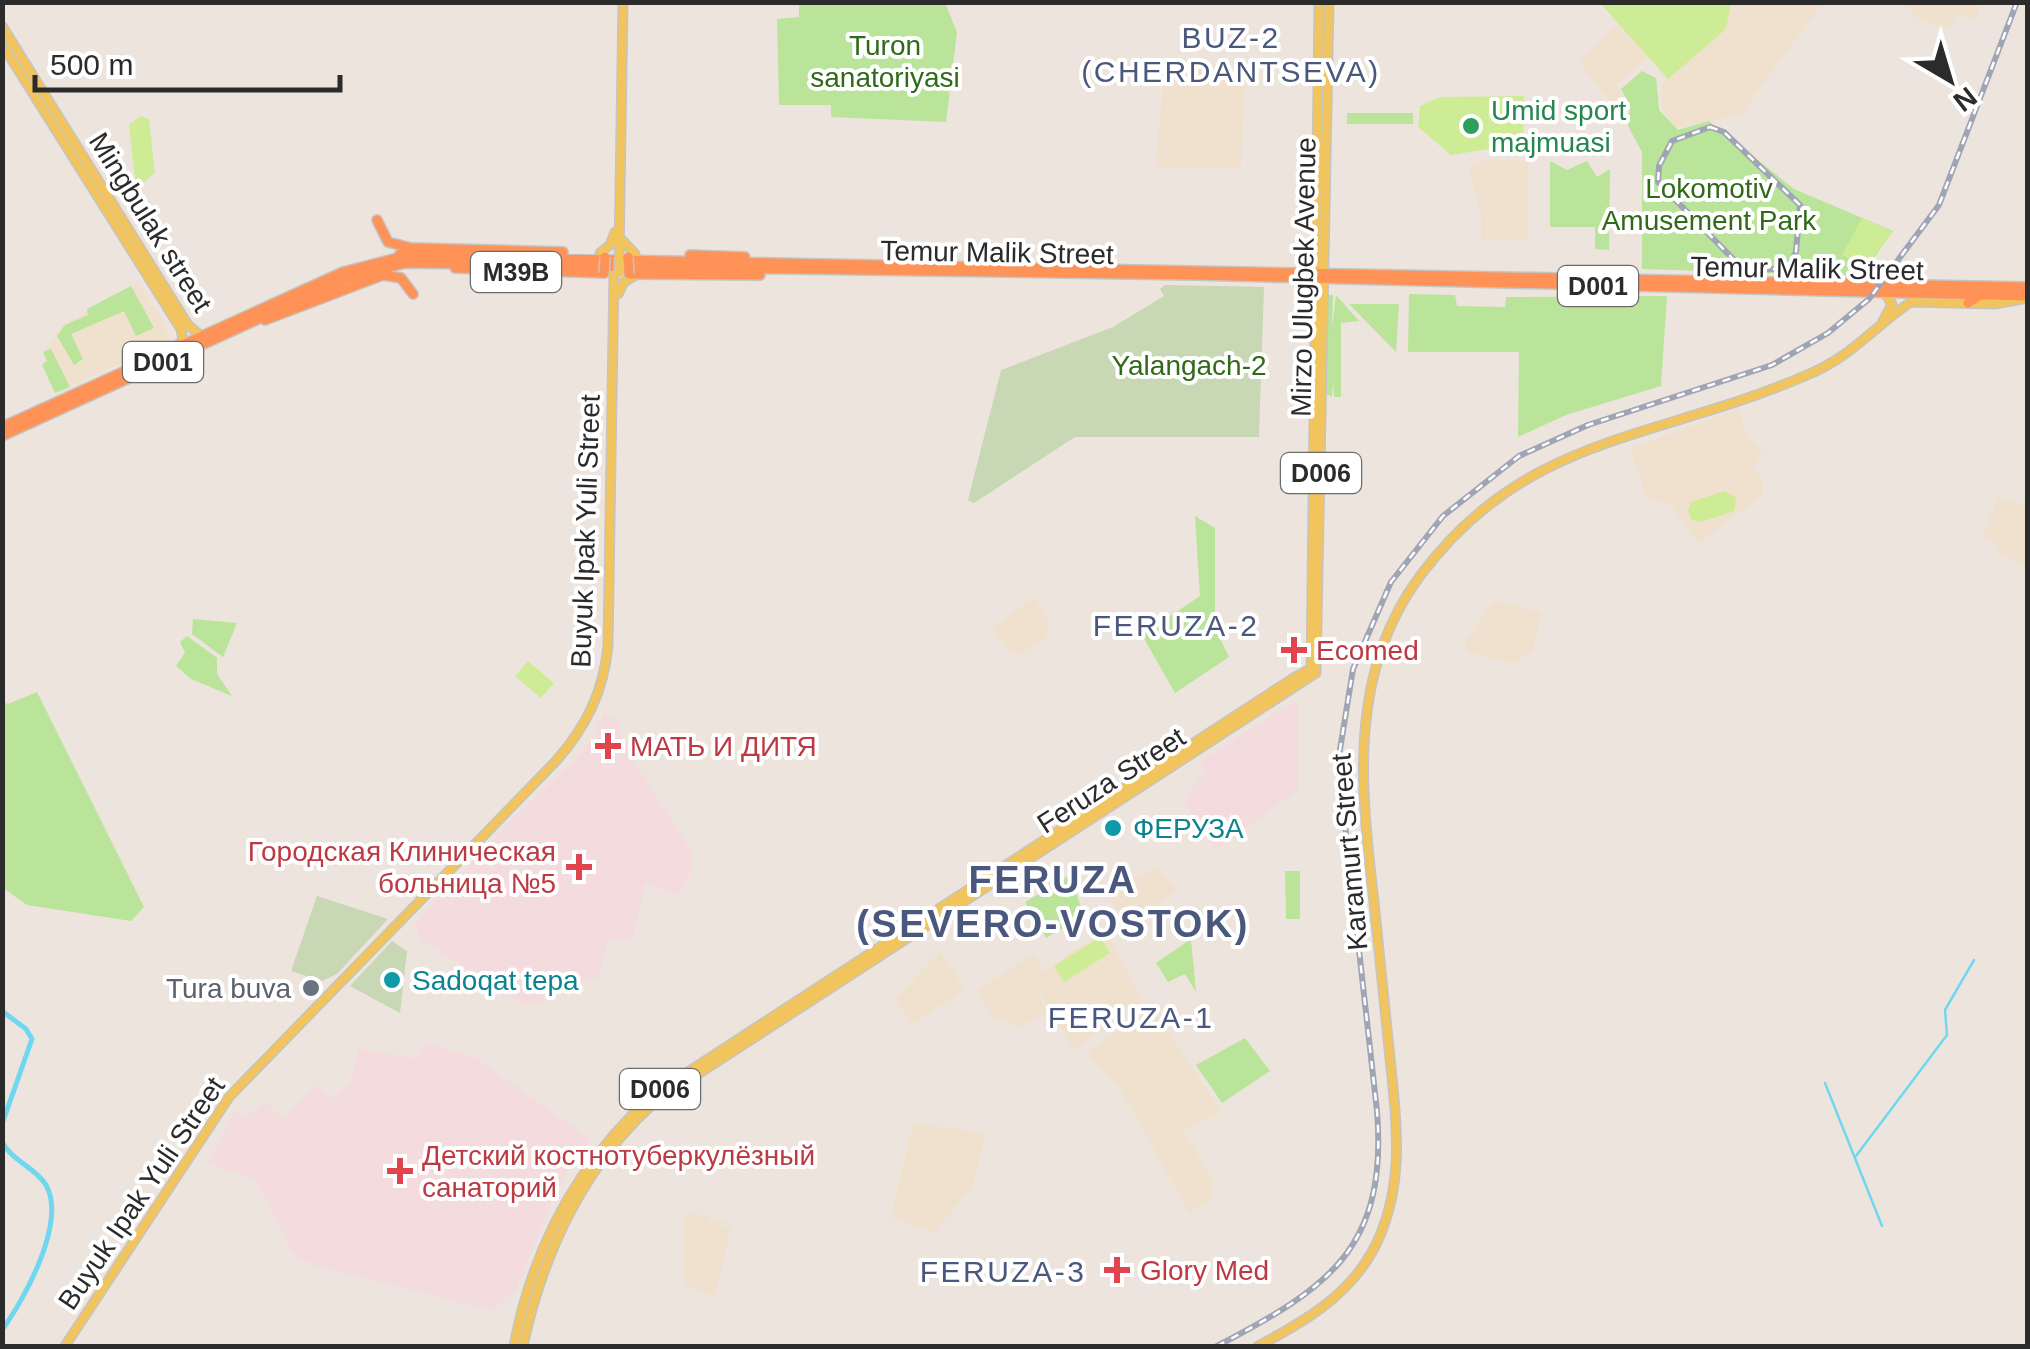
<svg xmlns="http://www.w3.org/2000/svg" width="2030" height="1349" viewBox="0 0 2030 1349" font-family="Helvetica,sans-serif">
	<rect width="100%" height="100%" fill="#ede5dd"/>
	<path fill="#efe1cd" d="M1731,3H1823L1740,115L1676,128L1661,107L1662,84L1726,29Z
		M1905,3H1981L1975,20L1958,14L1949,29L1918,19Z
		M1619,24L1649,57L1616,85L1628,103L1619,114L1578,61Z
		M1165,65L1245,72L1241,169L1161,167L1156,162Z
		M1484,159L1529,161L1527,239L1481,241V212L1468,167Z
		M137,282L161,317L170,341L55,393L42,365L47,361L43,352L64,324Z
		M1739,409L1748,438L1763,453L1752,469L1763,478V495L1698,544L1672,506L1646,497L1630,448Z
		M1998,496L2022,506L2027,496V568L1994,551L1997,544L1983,537Z
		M1034,597L1048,617L1047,637L1019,655L1009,652L992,628Z
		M1494,600L1542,613L1533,651L1513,664L1469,652L1464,643Z
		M1158,867L1177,891L1123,927L1107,889Z
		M1105,929L1142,1001L1074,1050L1031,979L1047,1012L1020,1027L993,1017L976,991L1033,954L1043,969L1034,978Z
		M940,951L965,990L912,1025L895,999Z
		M1152,1008L1222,1112L1183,1130L1213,1179L1212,1199L1189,1213L1119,1086L1087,1053Z
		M913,1123L985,1133L973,1186L934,1233L891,1217Z
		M684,1214L708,1215L709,1220L724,1221V1227H731L715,1297L683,1285Z"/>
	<path fill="#f4dbde" d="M1290,704H1298V790L1215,850L1184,801L1205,770L1200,761Z
		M604,712L619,721L622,742L694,856L689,877L678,896L645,883L633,939L608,941L598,977L527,1007L421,940L415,923L515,816L574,761L590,742Z
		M424,1043L475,1057L591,1140L557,1189L516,1290L492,1311L316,1266L293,1254L254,1178L208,1164L234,1109L245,1118L265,1102L283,1119L315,1085L331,1098L349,1083L359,1049L416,1058Z"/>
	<path fill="#b9e499" d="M799,3H945L957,32L946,122L831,117V105H779L777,19L799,17Z
		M1642,71L1656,78L1659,110L1678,130L1709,121L1794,189L1893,231L1867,268L1854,276L1642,269V152L1628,126L1630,105L1621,89Z
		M1347,113H1413V124H1347Z
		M1550,161L1567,170L1587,161L1597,177L1610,169L1609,250L1595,249V227H1550Z
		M131,286L154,328L136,336L124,311L71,334L83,359L74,365L57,336L65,325L88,315L87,309Z
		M1409,294L1455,295L1457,306L1505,307L1506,297L1667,296L1661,386L1566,415L1518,437L1519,352H1408Z
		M1328,295H1333L1332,328L1336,295L1359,321L1341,323V397H1334L1333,382L1332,397L1327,394Z
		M1349,304H1399L1396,352Z
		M51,349L70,387L55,393L42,365L47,361L43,352Z
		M1195,516L1215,528V628L1229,657L1175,693L1142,635L1200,596Z
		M193,619L237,623L223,657L192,634Z
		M187,636L217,658V674L232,696L191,679L176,666L185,653L180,642Z
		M37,692L144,907L131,921L27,905L3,888V702L8,704Z
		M1285,871H1300V919H1286Z
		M1070,875L1084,916L1046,938L1025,902Z
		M1191,939L1196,992L1185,974L1168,982L1156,963Z
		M1245,1038L1270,1071L1222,1103L1196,1065Z"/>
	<path fill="#c8d7b4" d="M1165,285L1264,287L1259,437H1075L974,503L968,500L1001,370L1113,327L1164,296L1160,289Z
		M317,896L388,919L337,974L322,981L291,971Z
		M392,941L407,951L400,1013L350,986Z"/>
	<path fill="#cdec95" d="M1600,3H1731L1726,29L1668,79Z
		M1524,96L1523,151L1489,149L1451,155L1418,127L1420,106L1440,97Z
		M140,116L149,119L155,173L144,182L135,179L129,125Z
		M1862,218L1893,232L1867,266L1842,255Z
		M1724,491L1736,497L1734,511L1701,522L1692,520L1688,511L1691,502Z
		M528,661L554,683L541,698L515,676Z
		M1100,937L1110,953L1064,982L1054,966Z"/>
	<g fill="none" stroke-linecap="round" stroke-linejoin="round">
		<path stroke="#6fd8f0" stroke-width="2.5" d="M2,35L10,47
			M19,62L156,282
			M1825,1083L1882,1226
			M1856,1156L1947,1035L1945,1010L1974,960"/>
		<path stroke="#6fd8f0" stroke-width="5" d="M2,1011L26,1029L32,1039L2,1124
			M2,1142C12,1161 35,1167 46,1185C67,1222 24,1300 2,1330"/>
		<g stroke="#c4c4c4" stroke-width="11">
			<path id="major" d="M2,26L188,325L201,336
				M2,44L181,329L183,340L178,345
				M622,240L635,254
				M600,253L610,245L615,232
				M619,257L623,2
				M618,294L624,282L634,276
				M1883,321L1892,304L1884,292
				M1316,673L1329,2
				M1311,674L1319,2
				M65,1346L229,1097L556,761C586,727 604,691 608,645L614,273
				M514,1346C533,1246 578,1162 654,1094L1295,677L1308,670L1316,673
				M523,1346C543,1253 584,1166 655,1102L1316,673
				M1258,1346C1302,1323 1347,1297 1372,1252C1404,1194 1398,1130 1391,1068C1385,1013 1380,957 1374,902C1361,789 1347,674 1420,576C1526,433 1659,440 1807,375C1853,356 1873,327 1911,302L1995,304L2027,298"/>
		</g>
		<g stroke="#c4c4c4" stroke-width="12">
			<path id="highway" d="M377,220L388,242L411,248
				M399,255L414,248L563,252
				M690,255L745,257
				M455,268L604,273
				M629,274L760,275
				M1968,303L1982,294
				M265,320L383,275L401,278L413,294
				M2,427L343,272L405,256L2028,287
				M2,436L346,279L405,263L1193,275L2028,296"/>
		</g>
		<use href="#major" stroke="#f2c45d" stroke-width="8"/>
		<use href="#highway" stroke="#ff9357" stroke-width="9"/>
		<g stroke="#a0a5b6" stroke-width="6">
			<path id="rail" d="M1710,127L1724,132L1800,205L1796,252L1787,268L1757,270L1737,263L1658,182L1659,166L1672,141Z
				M1217,1346C1328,1288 1388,1249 1377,1111L1338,762L1353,669L1391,582L1443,516L1519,456L1588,425L1772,365L1828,333L1869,299L1939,205L2017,2"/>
		</g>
		<use href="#rail" stroke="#fff" stroke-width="2.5" stroke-dasharray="8" stroke-linecap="butt"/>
		<g stroke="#c4c4c4" stroke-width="11" stroke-linecap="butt">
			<path id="major-bridge" d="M619,273V257"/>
		</g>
		<g stroke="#c4c4c4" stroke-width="12" stroke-linecap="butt">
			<path id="highway-bridge" d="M628,257L629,274
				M604,273L605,257"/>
		</g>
		<use href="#major-bridge" stroke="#f2c45d" stroke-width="8"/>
		<use href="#highway-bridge" stroke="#ff9357" stroke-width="9"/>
	</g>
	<circle fill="#2e9e5b" stroke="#fff" stroke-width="4" cx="1471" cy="126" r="10"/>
	<g fill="#e0444e" stroke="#fff" stroke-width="4">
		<path d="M1289 635h10v10h10v10h-10v10h-10v-10h-10v-10h10z"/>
		<path d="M603 731h10v10h10v10h-10v10h-10v-10h-10v-10h10z"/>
		<path d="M574 852h10v10h10v10h-10v10h-10v-10h-10v-10h10z"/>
		<path d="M395 1156h10v10h10v10h-10v10h-10v-10h-10v-10h10z"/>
		<path d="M1112 1255h10v10h10v10h-10v10h-10v-10h-10v-10h10z"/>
	</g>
	<g fill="#0f9aa8" stroke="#fff" stroke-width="4">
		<circle cx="1113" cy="828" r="10"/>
		<circle cx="392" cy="980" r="10"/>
	</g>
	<circle fill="#6b7280" stroke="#fff" stroke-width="4" cx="311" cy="988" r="10"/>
	<g text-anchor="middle" stroke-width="8" stroke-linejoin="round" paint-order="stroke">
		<g fill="#fff" stroke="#6b6b6b" stroke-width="2.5">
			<rect x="471" y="252" width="90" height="40" rx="8"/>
			<rect x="1558" y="266" width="80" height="40" rx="8"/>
			<rect x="123" y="342" width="80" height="40" rx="8"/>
			<rect x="1281" y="453" width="80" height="40" rx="8"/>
			<rect x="620" y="1069" width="80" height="40" rx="8"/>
		</g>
		<g font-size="25" font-weight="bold" fill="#2b2b2b">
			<text x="516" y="281">M39B</text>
			<text x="1598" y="295">D001</text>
			<text x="163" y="371">D001</text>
			<text x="1321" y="482">D006</text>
			<text x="660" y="1098">D006</text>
		</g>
		<g font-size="28" fill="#306a19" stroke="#fff">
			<text x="885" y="55">Turon<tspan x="885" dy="32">sanatoriyasi</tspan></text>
			<text x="1709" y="198">Lokomotiv<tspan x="1709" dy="32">Amusement Park</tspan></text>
			<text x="1189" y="375">Yalangach-2</text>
		</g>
		<g font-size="28" fill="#27864d" stroke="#fff" text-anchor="start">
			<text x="1491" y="120">Umid sport<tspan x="1491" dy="32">majmuasi</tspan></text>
		</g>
		<g font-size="28" fill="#2b2b2b" stroke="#fff">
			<text transform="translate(151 222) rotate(58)" y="10">Mingbulak street</text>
			<text transform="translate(997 252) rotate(1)" y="10">Temur Malik Street</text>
			<text transform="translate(1807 268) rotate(1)" y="10">Temur Malik Street</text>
			<text transform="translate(1303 277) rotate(-89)" y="10">Mirzo Ulugbek Avenue</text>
			<text transform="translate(585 531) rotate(-88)" y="10">Buyuk Ipak Yuli Street</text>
			<text transform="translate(1111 780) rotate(-33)" y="10">Feruza Street</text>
			<text transform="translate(1349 852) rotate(-95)" y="10">Karamurt Street</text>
			<text transform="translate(141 1193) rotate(-56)" y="10">Buyuk Ipak Yuli Street</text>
		</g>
		<g font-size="28" fill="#be3a42" stroke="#fff" text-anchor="start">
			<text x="1316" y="660">Ecomed</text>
			<text x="630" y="756">МАТЬ И ДИТЯ</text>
			<text x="556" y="861" text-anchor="end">Городская Клиническая<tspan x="556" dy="32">больница №5</tspan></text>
			<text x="422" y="1165">Детский костнотуберкулёзный<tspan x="422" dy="32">санаторий</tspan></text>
			<text x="1140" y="1280">Glory Med</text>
		</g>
		<g font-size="28" fill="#0d838f" stroke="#fff" text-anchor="start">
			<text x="1133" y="838">ФЕРУЗА</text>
			<text x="412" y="990">Sadoqat tepa</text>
		</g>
		<g font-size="28" fill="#5b616d" stroke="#fff" text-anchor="end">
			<text x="291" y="998">Tura buva</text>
		</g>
		<g font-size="30" letter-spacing="2.5" fill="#4b587d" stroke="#fff">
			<text x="1231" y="48">BUZ-2<tspan x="1231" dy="34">(CHERDANTSEVA)</tspan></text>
			<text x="1176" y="636">FERUZA-2</text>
			<text x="1131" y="1028">FERUZA-1</text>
			<text x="1003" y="1282">FERUZA-3</text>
		</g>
		<g font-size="38" font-weight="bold" letter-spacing="2.5" fill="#4b587d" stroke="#fff">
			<text x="1053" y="893">FERUZA<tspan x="1053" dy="44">(SEVERO-VOSTOK)</tspan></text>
		</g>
	</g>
	<rect width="2030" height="1349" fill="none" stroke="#2b2b2b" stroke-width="10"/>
	<g transform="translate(1950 80) rotate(142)" stroke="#ffffff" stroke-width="8" paint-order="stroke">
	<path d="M0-8L18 38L0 25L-18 38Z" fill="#2b2b2b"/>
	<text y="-15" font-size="28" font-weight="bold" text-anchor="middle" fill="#2b2b2b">N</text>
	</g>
	<path d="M35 75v15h305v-15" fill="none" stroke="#2b2b2b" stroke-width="5"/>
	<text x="50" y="75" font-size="30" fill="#2b2b2b" stroke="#ffffff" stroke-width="8" paint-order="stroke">500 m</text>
</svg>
